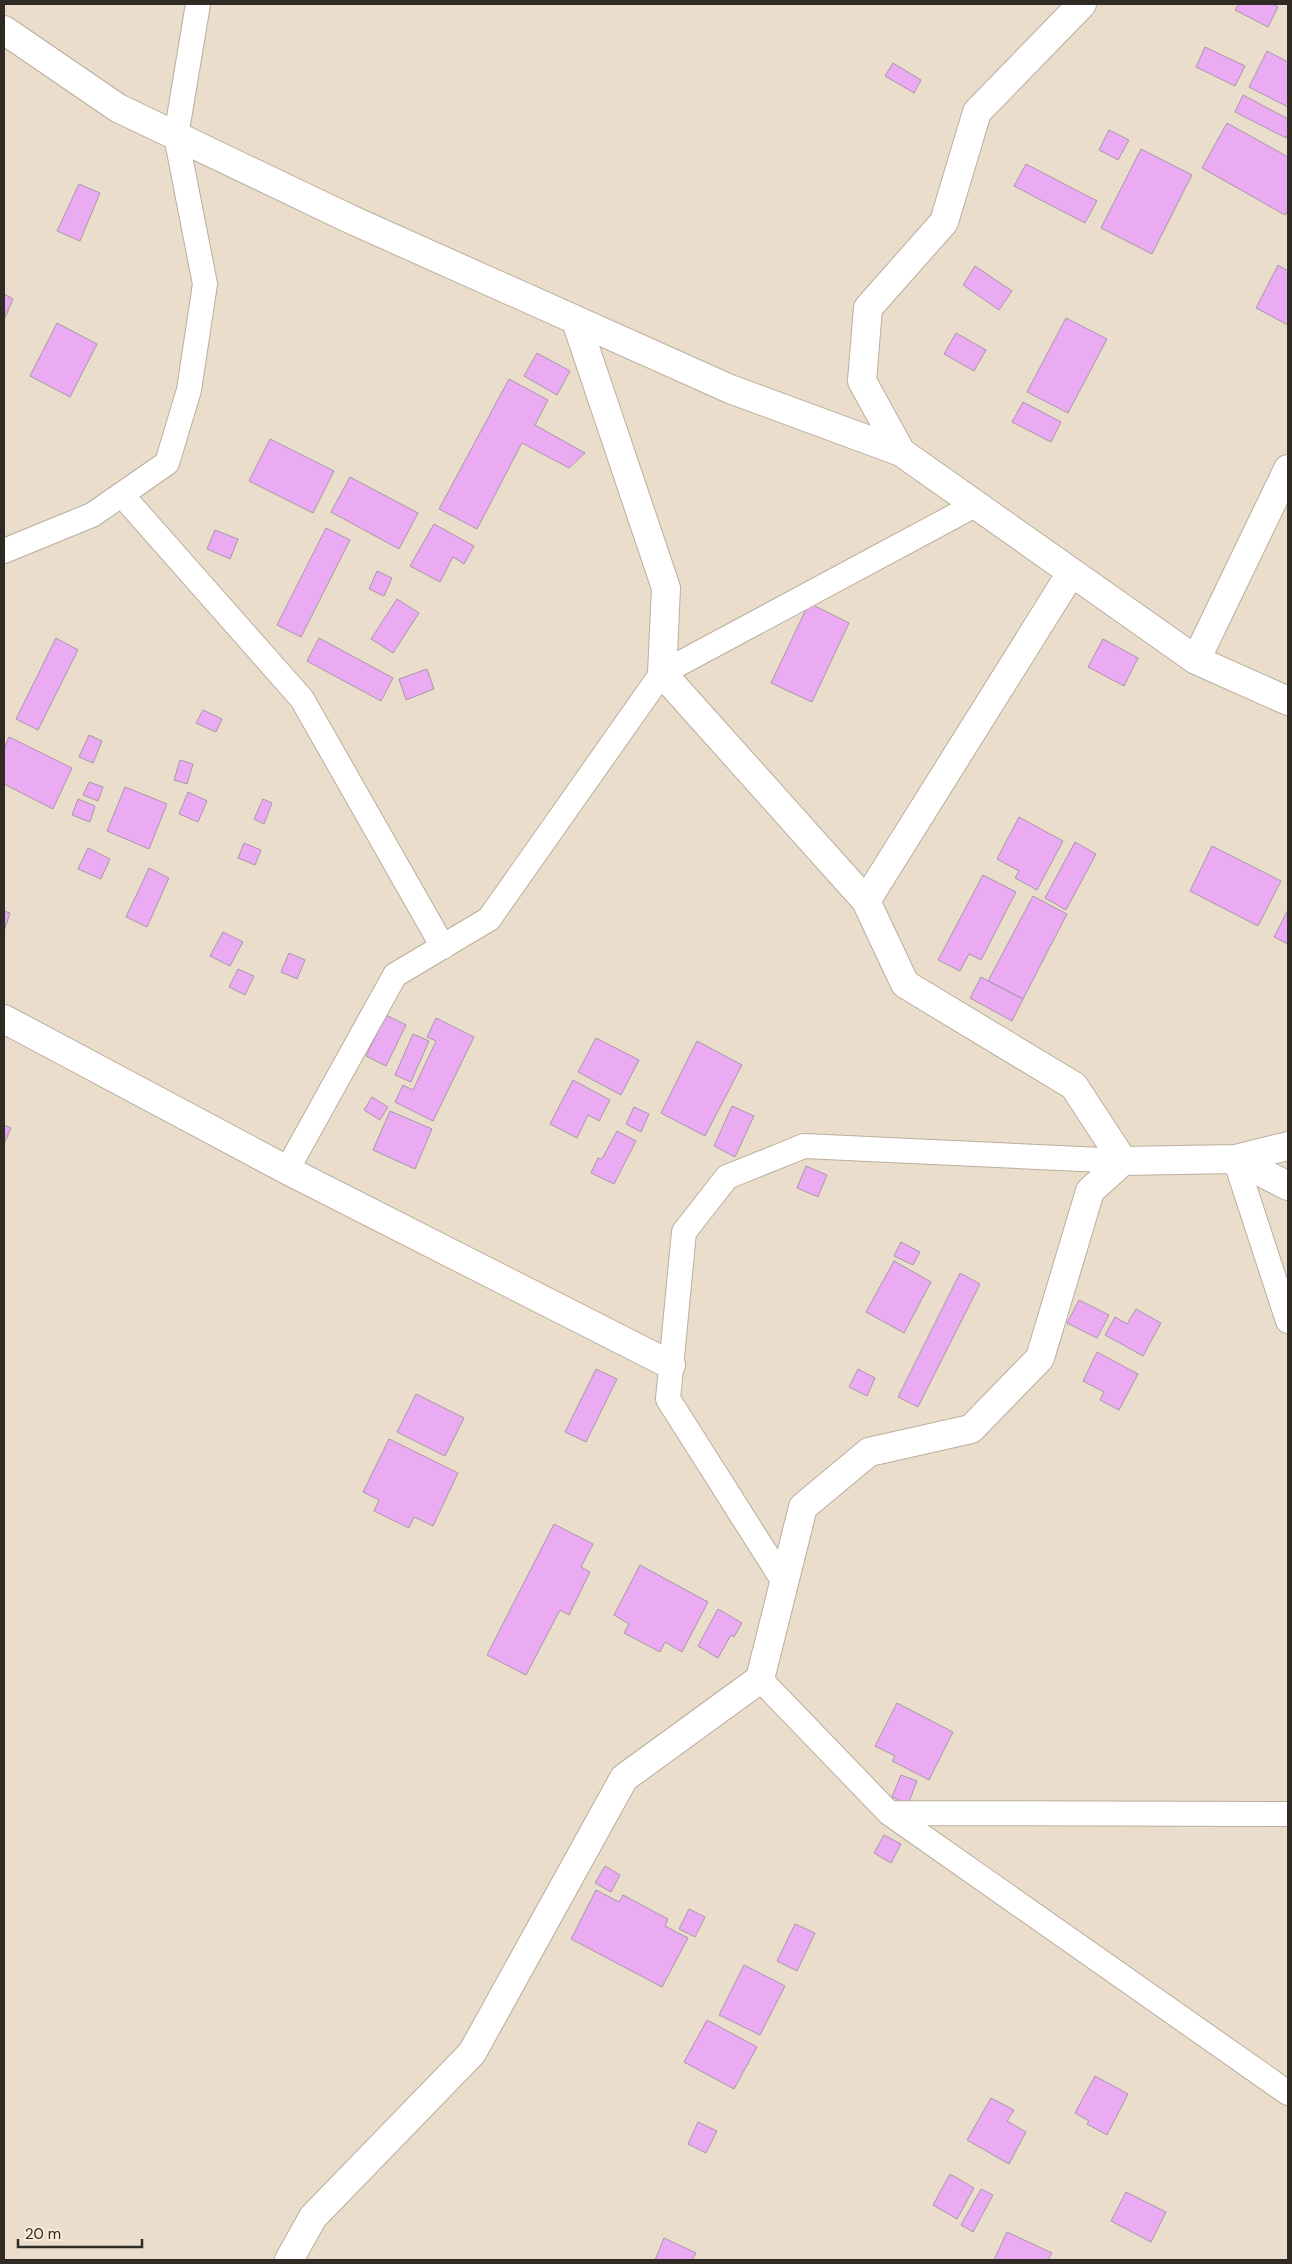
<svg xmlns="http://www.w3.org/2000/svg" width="1292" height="2264" viewBox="0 0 1292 2264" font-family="'DM Sans',sans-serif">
	<rect width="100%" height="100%" fill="#eaddcb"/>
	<path fill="#ebabf3" stroke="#a798a8" d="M1239,4H1273L1278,7L1268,27L1235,10Z
		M1205,47L1245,66L1235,86L1196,67Z
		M1267,51L1288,62V107L1249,87Z
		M893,63L921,80L914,93L885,76Z
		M1243,95L1288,119V134L1286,138L1235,112Z
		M1227,123L1288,157V210L1285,215L1202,168Z
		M1109,130L1129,140L1118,160L1099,150Z
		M1141,149L1192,175L1152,254L1101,228Z
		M1026,164L1097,201L1085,223L1014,186Z
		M79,184L100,193L80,241L57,231Z
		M1278,265L1288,271V325L1256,308Z
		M975,266L1012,291L999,310L963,285Z
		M4,294L13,299L4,320Z
		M1066,318L1107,339L1068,413L1027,392Z
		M57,323L97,344L70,397L30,376Z
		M956,333L986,350L974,371L944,354Z
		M537,353L570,371L557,395L524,376Z
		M509,379L548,400L535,425L585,453L569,468L522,443L477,529L439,509Z
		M1023,402L1061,422L1051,442L1012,422Z
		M270,439L334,471L313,513L249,481Z
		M350,477L418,513L399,549L331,512Z
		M434,524L474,546L464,564L453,557L440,582L410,566Z
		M326,528L350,540L301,637L277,625Z
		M215,530L238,539L230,559L207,549Z
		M377,571L392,578L384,596L369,589Z
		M397,599L419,613L393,653L371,639Z
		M809,603L849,623L812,702L771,683Z
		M56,638L78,650L38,730L16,719Z
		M319,638L393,678L381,701L307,661Z
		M1103,639L1138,658L1124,686L1088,667Z
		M427,669L434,689L406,700L399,679Z
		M203,710L222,719L216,732L196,723Z
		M89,735L102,741L93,763L79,757Z
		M9,737L72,768L53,809L4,784V748Z
		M180,760L193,764L187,784L174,780Z
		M89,782L103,787L98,801L83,795Z
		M125,787L167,804L149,849L107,831Z
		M188,792L207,801L198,822L179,814Z
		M78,799L95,806L90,822L72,815Z
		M263,799L272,803L264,824L254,819Z
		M1019,817L1063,841L1037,890L1015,878L1019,871L997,859Z
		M1075,842L1096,854L1066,910L1045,898Z
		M244,843L261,850L255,865L238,858Z
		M1212,846L1281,881L1258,926L1190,891Z
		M88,848L110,859L101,879L78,869Z
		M149,868L169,878L147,927L126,917Z
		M983,875L1016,892L981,960L969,954L960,971L938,960Z
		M1033,896L1067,914L1023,999L988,981Z
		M1288,910V944L1274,937Z
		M4,911L10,913L4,931Z
		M223,932L243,942L230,966L210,956Z
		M289,953L305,960L297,979L281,972Z
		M238,969L254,976L245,995L229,987Z
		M981,977L1023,999L1012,1021L970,998Z
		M386,1015L406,1025L386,1066L366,1056Z
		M436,1018L474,1037L433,1121L395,1102L403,1085L413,1090L436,1041L427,1037Z
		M413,1034L429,1041L411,1082L395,1075Z
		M596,1038L639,1060L621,1095L578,1072Z
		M697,1041L742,1065L705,1136L661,1113Z
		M573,1080L610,1100L599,1121L588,1115L577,1138L550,1124Z
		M372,1097L388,1107L380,1120L364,1110Z
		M732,1106L754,1116L735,1157L714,1146Z
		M634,1107L649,1114L641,1132L626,1124Z
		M390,1111L432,1129L415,1169L373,1150Z
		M4,1125L11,1128L4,1144Z
		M617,1131L636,1141L614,1184L591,1173L598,1158L602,1159Z
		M806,1166L827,1175L818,1197L797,1188Z
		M901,1242L920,1252L913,1265L894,1256Z
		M894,1261L931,1282L904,1333L866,1312Z
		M960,1273L980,1284L918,1407L898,1397Z
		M1079,1300L1109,1315L1097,1338L1067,1323Z
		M1136,1309L1161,1323L1143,1356L1105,1335L1115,1317L1127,1324Z
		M1097,1352L1138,1374L1119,1410L1100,1400L1104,1392L1083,1381Z
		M596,1369L617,1379L586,1442L565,1432Z
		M858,1369L875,1378L867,1396L849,1387Z
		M416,1394L464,1418L445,1456L397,1432Z
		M389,1439L458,1473L433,1526L414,1517L409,1528L374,1511L379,1500L363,1492Z
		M554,1524L593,1544L581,1567L590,1572L569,1615L560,1610L526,1675L487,1655Z
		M640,1565L708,1602L682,1652L665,1642L660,1652L624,1633L629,1624L614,1615Z
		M718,1609L742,1623L734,1637L731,1635L718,1658L698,1646Z
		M897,1703L953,1732L929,1780L892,1761L895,1756L875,1746Z
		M901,1775L917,1781L908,1804L892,1797Z
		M884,1835L901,1844L891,1863L874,1853Z
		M605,1866L620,1875L611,1892L595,1883Z
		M596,1890L619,1902L623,1895L668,1919L665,1926L688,1938L662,1987L571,1939Z
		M689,1909L705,1917L695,1937L679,1929Z
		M795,1924L815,1933L797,1971L777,1961Z
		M744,1965L785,1986L760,2035L719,2015Z
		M707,2020L757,2047L734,2089L684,2062Z
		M1095,2076L1128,2094L1107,2135L1087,2124L1089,2121L1075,2113Z
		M991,2098L1014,2110L1007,2121L1026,2132L1009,2164L967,2140Z
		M698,2122L717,2131L706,2153L688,2144Z
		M950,2174L974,2188L957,2219L933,2205Z
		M981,2189L993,2195L973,2232L961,2225Z
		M1126,2192L1166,2212L1151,2242L1111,2221Z
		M1007,2232L1052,2253L1048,2260H994Z
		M664,2238L696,2253L692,2260H655Z"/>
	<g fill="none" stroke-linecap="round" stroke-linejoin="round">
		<g stroke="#bbae9d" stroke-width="26">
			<path id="lane" d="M122,495L302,699L443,947
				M4,551L92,515L167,463L189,390L205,284L176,136L198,4
				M1235,1159L1288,1321
				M287,1170L395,975L489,919L662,673L975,505
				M784,1582L668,1399L684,1232L727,1177L804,1146L1123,1161
				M760,1679L889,1813L1288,1814
				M889,1813L1288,2093"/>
		</g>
		<g stroke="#bbae9d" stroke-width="30">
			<path id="street" d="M4,30L118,108L350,219L730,389L901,452L1196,660L1288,701
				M576,321L666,588L662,673L866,901L905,984L1074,1086L1123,1161
				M901,452L862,381L868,308L944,222L977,112L1082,4
				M1196,660L1288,469
				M866,901L1071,573
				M4,1019L287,1170L671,1365
				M1235,1159L1288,1186
				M289,2260L313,2217L472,2053L624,1778L760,1679L803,1507L869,1452L971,1429L1040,1358L1090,1191L1123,1161L1235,1159L1288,1146"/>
		</g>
		<use href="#lane" stroke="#fff" stroke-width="24"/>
		<use href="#street" stroke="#fff" stroke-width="28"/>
	</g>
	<rect width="1292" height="2264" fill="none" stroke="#2f2a23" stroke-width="10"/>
	<path d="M18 2239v8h124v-8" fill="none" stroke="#2f2a23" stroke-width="2.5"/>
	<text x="25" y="2239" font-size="15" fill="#2f2a23" stroke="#f7ead8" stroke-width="4" paint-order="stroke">20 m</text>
</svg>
